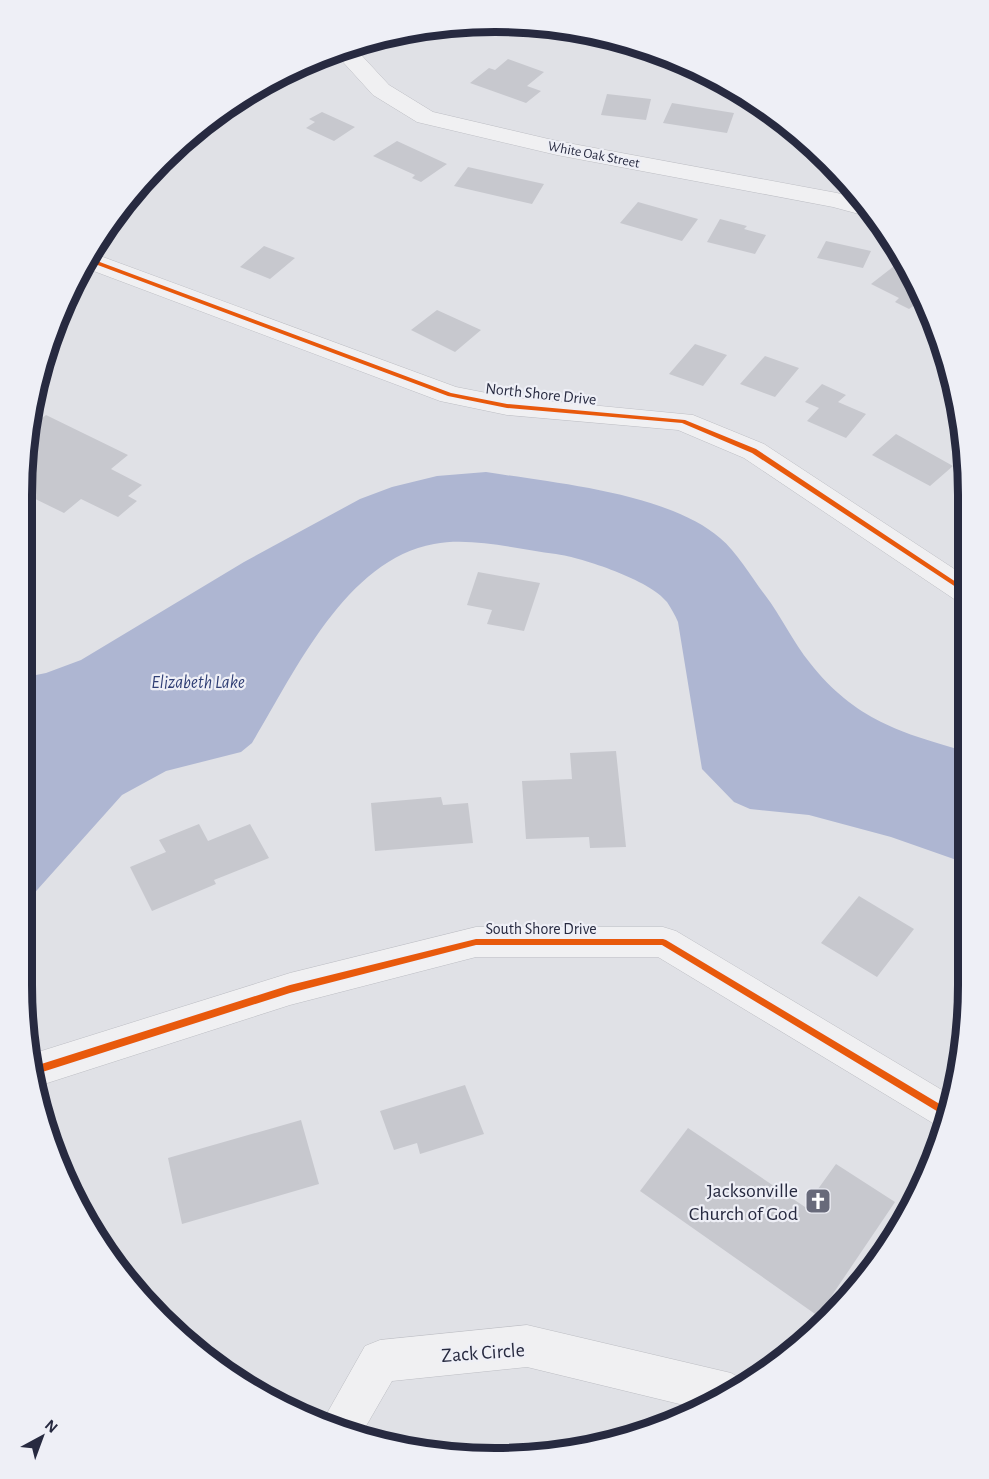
<svg xmlns="http://www.w3.org/2000/svg" width="989" height="1479" viewBox="0 0 989 1479" font-family="'Alegreya Sans',sans-serif">
	<rect width="100%" height="100%" fill="#e0e1e6"/>
	<path fill="#aeb6d2" d="M486,472C554,483 668,493 720,538C737,552 751,577 765,595C781,616 793,642 810,663C855,720 901,733 968,752V864L891,837L809,815L750,809L734,802L702,769L678,622C675,615 671,608 667,602C650,580 583,558 556,554C517,549 472,537 434,544C345,560 294,674 252,743L241,752L166,771L122,795L21,908V678L46,673L81,660L244,562L360,499L392,487L437,476Z"/>
	<path fill="#c7c8ce" d="M462,24L461,33L410,32V29Z
		M508,59L544,72L527,86L541,91L526,103L470,83L489,68L495,70Z
		M607,94L651,99L646,120L601,115Z
		M672,103L734,113L727,133L663,123Z
		M322,112L355,127L334,141L306,128L315,122L309,119Z
		M397,141L447,164L421,182L412,178L415,175L373,156Z
		M819,151L829,159L841,176L816,152Z
		M468,167L544,184L532,204L454,186Z
		M638,202L698,219L682,241L620,223Z
		M720,219L747,226L744,229L766,235L755,254L707,242Z
		M826,241L871,251L863,268L817,258Z
		M264,246L295,258L270,279L240,267Z
		M898,263L908,268L928,306L919,302L909,309L895,302L899,298L871,284Z
		M437,310L481,330L455,352L411,330Z
		M695,344L727,355L703,386L669,374Z
		M765,356L799,368L775,397L740,384Z
		M822,384L846,395L838,402L866,414L846,438L807,421L819,408L805,402Z
		M46,415L128,455L111,469L142,485L128,496L137,501L118,517L81,499L64,513L21,492L27,430Z
		M896,434L953,466L930,486L872,455Z
		M478,572L540,583L524,631L487,624L492,610L467,605Z
		M616,751L626,847L590,848L589,837L526,839L522,781L572,779L570,753Z
		M441,797L443,805L468,803L473,843L375,851L371,803Z
		M199,824L208,841L250,824L269,858L214,880L216,884L152,911L130,867L166,852L159,840Z
		M859,896L914,929L877,977L821,943Z
		M465,1085L484,1134L420,1154L417,1143L394,1150L380,1111Z
		M301,1120L319,1184L182,1224L168,1158Z
		M688,1128L805,1207L836,1164L895,1202L818,1316L640,1191Z"/>
	<g fill="none" stroke-linecap="round" stroke-linejoin="round">
		<g stroke="#bdbec4" stroke-width="1">
			<path id="street" d="M352,45L389,85L433,112L557,141L837,193L862,200L876,216L870,217L833,207L557,155L417,122L373,95L333,51Z
				M92,253L456,387L507,397L693,415L764,444L968,578V604L957,601L744,458L678,430L507,415L440,401L83,267Z
				M476,927H663L676,931L952,1096L941,1128L658,957H476L290,1005L38,1086L32,1054L35,1053L290,973Z
				M527,1325L731,1373L747,1382L731,1395L696,1408L527,1367L392,1381L362,1433L321,1424L365,1346L380,1340Z"/>
		</g>
		<use href="#street" fill="#f0f0f2" fill-rule="evenodd"/>
		<g stroke="#eeeff6" stroke-width="3">
			<path id="cycleway" d="M89,258L451,393L507,404L685,420L756,449L968,590V595L752,453L682,423L507,408L448,396L87,261Z
				M476,939H663L666,940L948,1109L945,1116L662,945H476L290,993L36,1074L35,1066L290,985Z"/>
		</g>
		<use href="#cycleway" fill="#e8590c" fill-rule="evenodd"/>
	</g>
	<defs>
		<g id="church-square" transform="scale(1.35)"><rect x="-9" y="-9" width="18" height="18" rx="4" fill="#686a7a" stroke="#eeeff6"/><path d="M-1.2-6h2.4v3.5h3.3v2.4h-3.3V6h-2.4V-.1h-3.3v-2.4h3.3Z" fill="#fff"/></g>
	</defs>
	<g fill-rule="evenodd">
		<use href="#church-square" x="818" y="1201"/>
	</g>
	<g text-anchor="middle" stroke-width="4.5" stroke-linejoin="round" paint-order="stroke">
		<g font-size="14" fill="#272a40" stroke="#eeeff6">
			<text transform="translate(594 154) rotate(11)" y="5">White Oak Street</text>
		</g>
		<g font-size="16" fill="#272a40" stroke="#eeeff6">
			<text transform="translate(541 393) rotate(6)" y="6">North Shore Drive</text>
			<text x="541" y="934">South Shore Drive</text>
		</g>
		<g font-size="18" font-style="italic" fill="#303f75" stroke="#eeeff6">
			<text x="198" y="688">Elizabeth Lake</text>
		</g>
		<g font-size="20" fill="#272a40" stroke="#eeeff6" text-anchor="end">
			<text x="798" y="1197">Jacksonville<tspan x="798" dy="23">Church of God</tspan></text>
		</g>
		<g font-size="20" fill="#272a40" stroke="#eeeff6">
			<text transform="translate(483 1352) rotate(-4)" y="7">Zack Circle</text>
		</g>
	</g>
	<path d="M0 0H989V1479H0ZM495 32H495A463 463 0 0 1 958 495V985A463 463 0 0 1 495 1448H495A463 463 0 0 1 32 985V495A463 463 0 0 1 495 32Z" fill="#eeeff6" fill-rule="evenodd"/>
	<path fill="none" stroke="#272a40" stroke-width="8" d="M495 32H495A463 463 0 0 1 958 495V985A463 463 0 0 1 495 1448H495A463 463 0 0 1 32 985V495A463 463 0 0 1 495 32Z"/>
	<g transform="translate(42 1437) rotate(41)" stroke="#eeeff6" stroke-width="4.5" paint-order="stroke">
	<path d="M0-4.5L10 22L0 15L-10 22Z" fill="#272a40"/>
	<text y="-9" font-size="16" font-weight="bold" text-anchor="middle" fill="#272a40">N</text>
	</g>
</svg>
